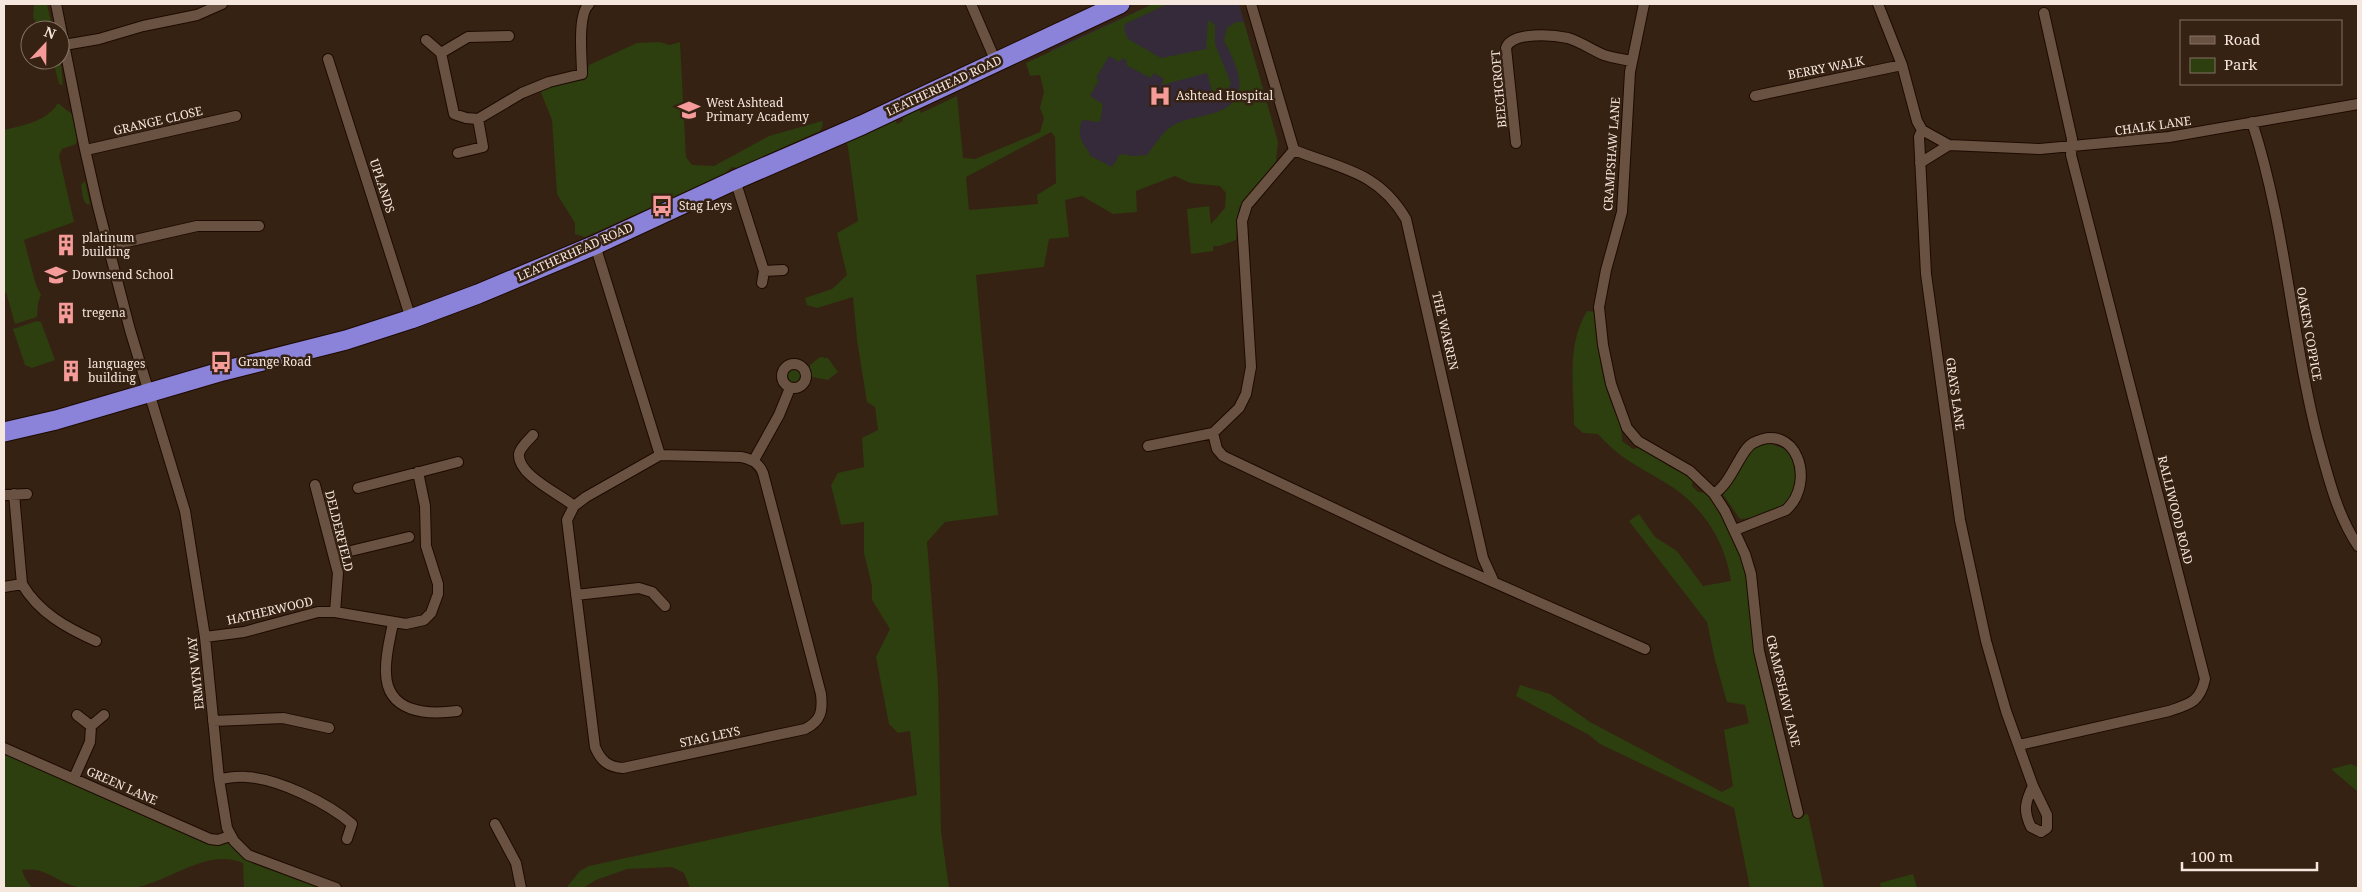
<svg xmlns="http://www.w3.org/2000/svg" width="2362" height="892" viewBox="0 0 2362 892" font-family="'Noto Serif',serif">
	<rect width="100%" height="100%" fill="#362213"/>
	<path fill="#342a39" d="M1153,4H1239L1278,142L1065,200L1051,50Z"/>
	<path fill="#2d3e0f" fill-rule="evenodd" d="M34,4H47L53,30H39L33,17Z
		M1153,4H1168L1125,24L1124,30L1128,39L1161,58L1206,49L1208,20L1215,25V44L1231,83L1227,92L1219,96L1213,94L1207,73L1162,85L1164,79L1154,73L1151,78L1126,65L1127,61L1122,58L1120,62L1109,56L1096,78L1099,80L1090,96L1103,104L1100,122L1082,120C1077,134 1081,142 1090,153L1089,155L1112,167L1120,154L1133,156L1147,155C1153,147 1159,137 1167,130C1180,118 1200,118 1217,112C1254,98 1237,65 1224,41L1227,28L1236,22H1244L1278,142L1276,162L1251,191L1239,208L1236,240L1219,246H1213V251L1191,254L1187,209L1209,206L1211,224L1225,208L1226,193L1220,186L1190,183L1175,176L1136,191L1137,212L1113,214L1082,196L1065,200L1069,237L1049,239L1044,267L976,275L998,515L945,522L927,542L938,684L941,831L949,888H690L684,873L672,867L627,869L596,880L583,888H566L580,871L589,866L917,795L910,731L898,733L889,724L876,657L890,629L872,600V586L864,553V522L841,525L831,485L838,473L864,467L862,438L878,430L875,407L867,402L857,340L853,297L817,308L807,305L805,298L832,289L847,275L837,233L858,221L848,147L845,139L895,118L897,124L903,121L901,112L916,106L921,113L957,96L963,158L975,159L1040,132L1044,118L1040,108L1044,92L1040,75L1030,76L1026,63ZM1051,132L1055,137L1056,183L1037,195L1038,204L969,210L966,177Z
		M659,42L670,45L680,42L686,157L692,165L714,166L769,136L822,121L823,125L820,131L737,168L732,167L725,174L585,237L575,234V223L557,194L552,120L540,90L552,85L585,80L589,65L637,43Z
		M60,55L63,85L59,84L53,60H60Z
		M58,103L74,116L77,139L76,144L62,149L59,156L74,222L24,240L36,285L41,295L38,303L37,317L15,324L6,292L4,293V130C24,125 46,122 58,103Z
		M85,181L90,204H86L83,198L81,185Z
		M1587,311L1595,312C1597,341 1600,369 1609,397C1614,413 1623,424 1622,441L1633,449L1640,447L1672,468L1693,478L1692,486L1698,492L1708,493L1734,533L1745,565L1796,817L1808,814L1824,888H1750L1734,808L1600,744L1589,735L1516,696L1520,685L1550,694L1590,722L1722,792L1733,786L1724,730L1749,723L1745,705L1727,702L1715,660L1707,622L1629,521L1639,514L1655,537L1677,551L1703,586L1731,581C1725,540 1701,504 1666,483C1638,466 1620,459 1598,434L1583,433L1574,425C1574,385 1566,346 1587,311Z
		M37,321L41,322L55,360L32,368L25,365L13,329Z
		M820,357L828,358L838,372L828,380L812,377L809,373L810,365Z
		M786 376a8 8 0 1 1 16 0a8 8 0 1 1-16 0Z
		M1768,443L1793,452L1800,473L1789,503L1751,518L1740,519L1722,493L1752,448Z
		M4,752L211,844L228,843C247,864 302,878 330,888H244L243,863C207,847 168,883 133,888C116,890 84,891 68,884C51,877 43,867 22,870L25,878L32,888H4Z
		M2351,764L2358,767V792L2331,769Z
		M1913,874L1917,888H1881L1880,883Z"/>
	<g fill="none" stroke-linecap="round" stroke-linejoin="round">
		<g stroke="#1d0a01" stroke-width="12">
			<path id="street" d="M56,4L84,145L98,207L130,330L185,511L205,637L219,779L227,828L234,841L248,855L336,888
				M971,4L996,62
				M1251,4L1294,150C1341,169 1378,171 1406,219L1483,558L1493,580
				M1644,4L1630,72L1622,212L1606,270L1599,307L1603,345L1611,384L1627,428L1638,441L1690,471L1714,494L1725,511L1745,554L1751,574L1759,651L1798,813
				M1878,4L1902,65L1917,121L1922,130
				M509,36L468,37L441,53L454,114L466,118L478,119L522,93L549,82L582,74C582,57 577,15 589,4
				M426,40L441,53
				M64,45L99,39L143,26L197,15L222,4
				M328,59L411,319
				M1755,96L1902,65
				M2252,122C2286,226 2291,335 2318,440C2328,476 2337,515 2358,546
				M1922,130L1919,137L1926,274L1960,520L1986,641L2006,711L2033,786L2047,815V828L2041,832L2031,827C2023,811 2025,802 2033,786
				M1922,130L1949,145L2040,149L2169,137L2358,104
				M1516,143L1506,48C1512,31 1554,35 1568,38C1581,42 1592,50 1604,55C1613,58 1622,59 1631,61
				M86,150L236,116
				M458,153L483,147L478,119
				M1920,163L1949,145
				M735,180L764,271
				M595,245L660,455
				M109,246L197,226H259
				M762,283L764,271L783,270
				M782 376a12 12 0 1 1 24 0a12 12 0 1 1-24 0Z
				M1213,433L1217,449L1223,456L1443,560L1645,649
				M533,435C528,441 520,447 519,454C517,475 560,494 574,506
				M1148,446L1213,433L1239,408L1246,394L1251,367L1242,221L1247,205L1294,150
				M660,455L741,457C752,459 759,463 763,473L821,694C823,711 821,721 805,729L623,768C608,767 601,761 595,747L567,520L574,506L586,497Z
				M754,460L779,415L790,388
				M315,485L338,573L335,612
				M358,488L458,462
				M14,494L22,584C39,613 67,628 96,641
				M1714,494C1733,481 1740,450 1753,443C1796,420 1817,482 1786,510L1735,530
				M4,495L27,494
				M334,555L409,537
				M4,587L22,584
				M576,595L639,588L652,592L665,606
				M393,623C390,639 385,656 386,673C387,713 427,715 457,711
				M205,637L244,632L318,612H335L406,624L424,620L431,613L438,594V584L426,546L425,506L418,472
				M77,715L91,726
				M213,721L283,718L329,728
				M2019,745L2169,711C2190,704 2200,702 2205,679L2071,155L2072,139L2044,13
				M4,748L210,839L218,840L230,836
				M74,778L90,742L91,726L104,715
				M219,779C228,778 238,776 247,777C279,779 328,803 352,824L347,839
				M495,824L516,863L521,888"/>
		</g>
		<g stroke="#1d0a01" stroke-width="21">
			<path id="highway" d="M4,432L56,420L223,371L346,340L411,319L478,294L595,245L735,180L862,125L1120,4"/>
		</g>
		<use href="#street" stroke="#6a5242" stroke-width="10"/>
		<use href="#highway" stroke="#8b83d9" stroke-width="19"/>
	</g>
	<defs>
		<g id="hospital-bare" transform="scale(1.725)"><path d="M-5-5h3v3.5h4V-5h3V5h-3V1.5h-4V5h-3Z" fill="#f59b9a" stroke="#362213" stroke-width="2.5" paint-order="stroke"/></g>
		<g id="school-bare" transform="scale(1.725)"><path d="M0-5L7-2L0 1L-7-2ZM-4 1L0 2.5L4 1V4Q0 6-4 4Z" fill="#f59b9a" stroke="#362213" stroke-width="2.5" paint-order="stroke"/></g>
		<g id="bus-bare" transform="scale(1.725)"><path d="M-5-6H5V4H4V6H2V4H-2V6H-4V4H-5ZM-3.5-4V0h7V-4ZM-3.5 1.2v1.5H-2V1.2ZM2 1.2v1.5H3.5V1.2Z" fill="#f59b9a" stroke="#362213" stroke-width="2.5" paint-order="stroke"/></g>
		<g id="building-bare" transform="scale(1.725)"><path d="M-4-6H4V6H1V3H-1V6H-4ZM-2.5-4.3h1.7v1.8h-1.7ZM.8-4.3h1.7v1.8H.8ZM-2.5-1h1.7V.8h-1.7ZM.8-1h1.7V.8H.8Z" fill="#f59b9a" stroke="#362213" stroke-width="2.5" paint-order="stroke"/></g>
	</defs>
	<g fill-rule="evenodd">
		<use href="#hospital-bare" x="1160" y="96"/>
		<use href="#school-bare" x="689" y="110"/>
		<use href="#bus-bare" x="662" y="206"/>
		<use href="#building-bare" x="66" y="245"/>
		<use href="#school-bare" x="56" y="275"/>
		<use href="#building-bare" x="66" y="313"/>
		<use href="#bus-bare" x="221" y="362"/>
		<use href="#building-bare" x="71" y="371"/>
	</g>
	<g text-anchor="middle" stroke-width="5" stroke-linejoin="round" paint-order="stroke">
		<g font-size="12" fill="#f6e7de" stroke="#362213">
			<text transform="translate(1826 68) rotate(-11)" y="4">BERRY WALK</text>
			<text transform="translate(944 86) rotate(-25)" y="4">LEATHERHEAD ROAD</text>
			<text transform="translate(1499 89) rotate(-95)" y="4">BEECHCROFT</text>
			<text transform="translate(158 121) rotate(-13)" y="4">GRANGE CLOSE</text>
			<text transform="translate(2153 126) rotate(-8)" y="4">CHALK LANE</text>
			<text transform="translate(1612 154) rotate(-86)" y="4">CRAMPSHAW LANE</text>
			<text transform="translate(382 186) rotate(72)" y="4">UPLANDS</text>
			<text transform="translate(575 252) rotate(-24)" y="4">LEATHERHEAD ROAD</text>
			<text transform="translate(1445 331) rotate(77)" y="4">THE WARREN</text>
			<text transform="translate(2309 334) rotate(80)" y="4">OAKEN COPPICE</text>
			<text transform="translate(1955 394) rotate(82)" y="4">GRAYS LANE</text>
			<text transform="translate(2175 510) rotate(76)" y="4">RALLIWOOD ROAD</text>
			<text transform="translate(339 531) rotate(76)" y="4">DELDERFIELD</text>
			<text transform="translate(270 611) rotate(-13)" y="4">HATHERWOOD</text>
			<text transform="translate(196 673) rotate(-96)" y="4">ERMYN WAY</text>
			<text transform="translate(1783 691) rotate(77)" y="4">CRAMPSHAW LANE</text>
			<text transform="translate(710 737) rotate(-12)" y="4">STAG LEYS</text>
			<text transform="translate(122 786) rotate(24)" y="4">GREEN LANE</text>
		</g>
		<g font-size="12" fill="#f6e7de" stroke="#362213" text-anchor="start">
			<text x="1176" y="100">Ashtead Hospital</text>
			<text x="706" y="107">West Ashtead<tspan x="706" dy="14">Primary Academy</tspan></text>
			<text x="679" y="210">Stag Leys</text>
			<text x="82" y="242">platinum<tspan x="82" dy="14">building</tspan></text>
			<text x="72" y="279">Downsend School</text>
			<text x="82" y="317">tregena</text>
			<text x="238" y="366">Grange Road</text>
			<text x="88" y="368">languages<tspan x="88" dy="14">building</tspan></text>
		</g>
	</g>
	<rect width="2362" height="892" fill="none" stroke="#f6e7de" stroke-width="10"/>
	<rect x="2180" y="20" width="162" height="65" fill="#362213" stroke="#837164"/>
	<rect x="2190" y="36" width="25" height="8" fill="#6a5242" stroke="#837164"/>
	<text x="2224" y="45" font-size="15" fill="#f6e7de">Road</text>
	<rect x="2190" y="58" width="25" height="15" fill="#2d3e0f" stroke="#837164"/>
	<text x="2224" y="70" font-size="15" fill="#f6e7de">Park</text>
	<g transform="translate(45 45) rotate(22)"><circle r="24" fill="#362213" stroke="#837164"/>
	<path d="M0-4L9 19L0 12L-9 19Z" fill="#f59b9a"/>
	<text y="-8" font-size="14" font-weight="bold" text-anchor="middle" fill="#f6e7de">N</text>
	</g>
	<path d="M2182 862v8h135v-8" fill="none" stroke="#f6e7de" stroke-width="2.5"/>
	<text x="2190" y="862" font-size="15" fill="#f6e7de" stroke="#362213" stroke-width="4" paint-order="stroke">100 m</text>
</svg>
